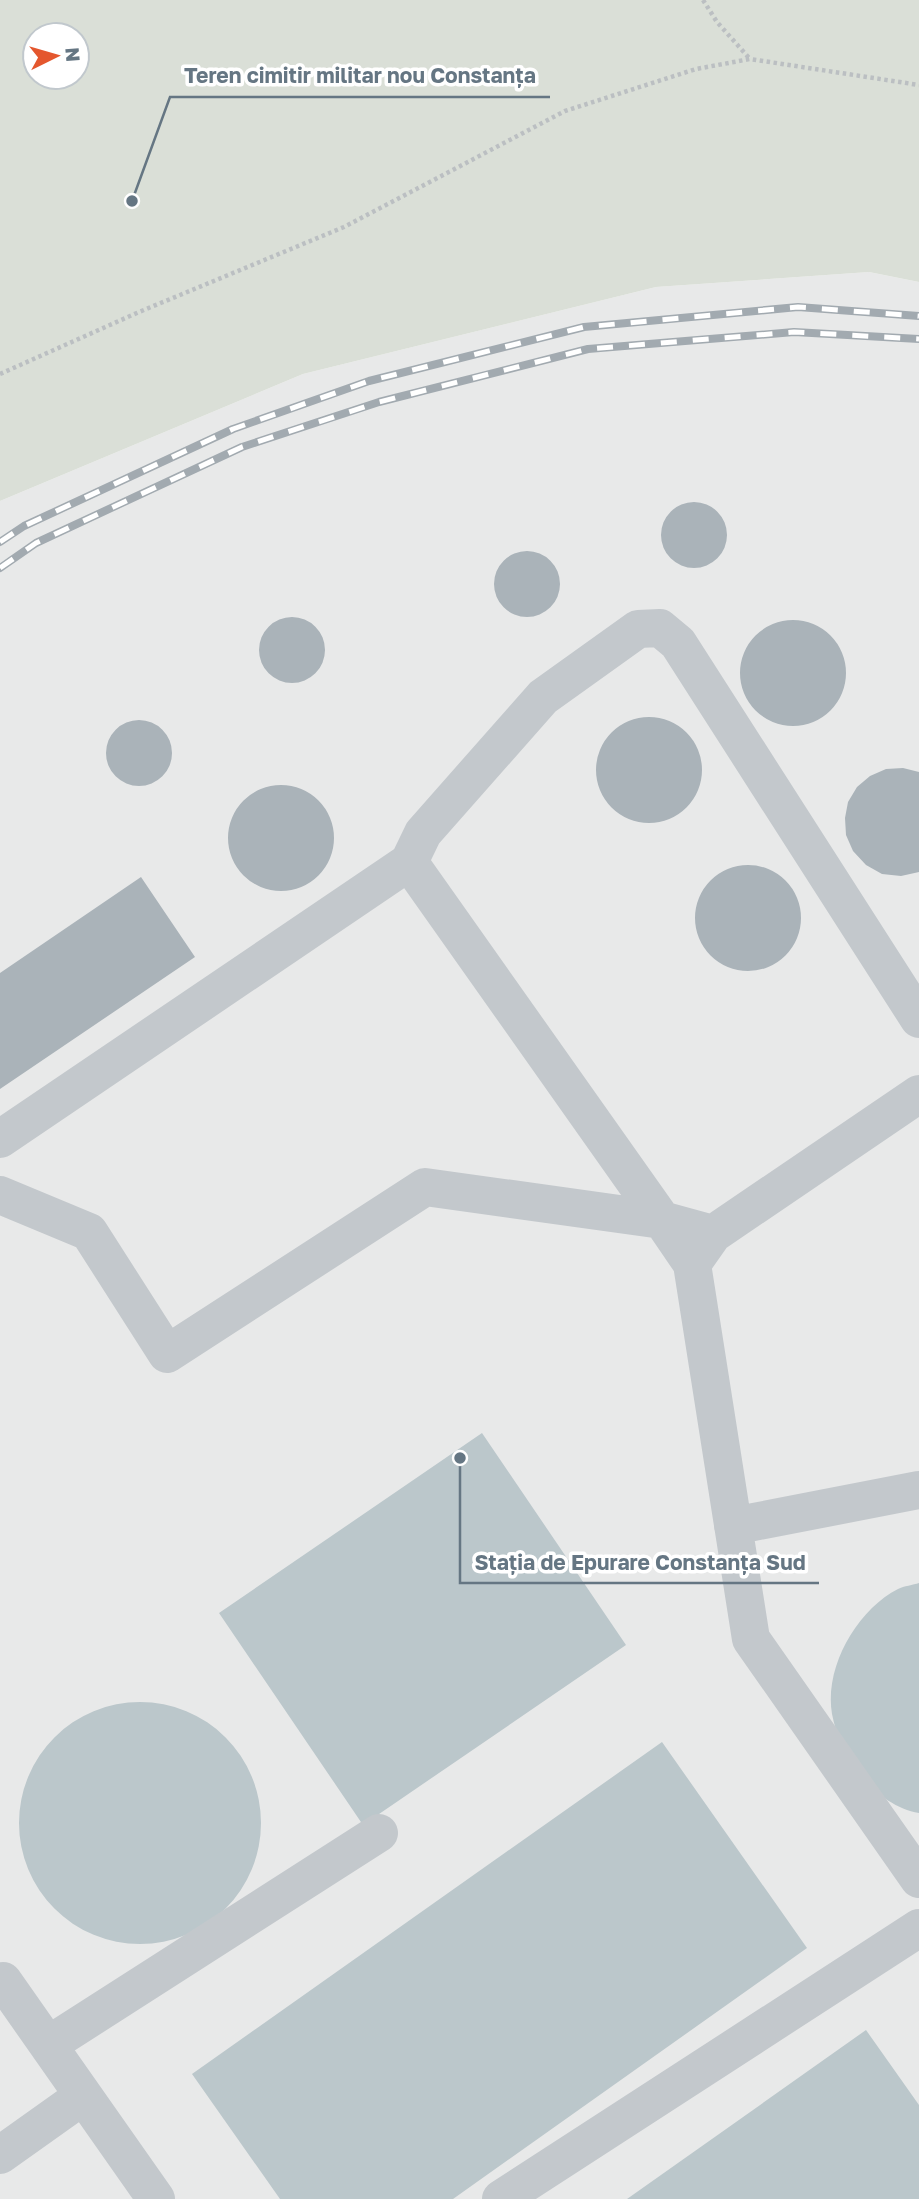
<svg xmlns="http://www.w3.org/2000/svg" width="919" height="2199" viewBox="0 0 919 2199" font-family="'Golos Text',sans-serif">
	<rect width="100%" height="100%" fill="#fafaf8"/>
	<path fill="#e8e9e9" d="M869,272L919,282V2199H0V501L303,374L656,287Z"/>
	<path fill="#dadfd7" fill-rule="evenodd" d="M0,0H919V282L869,272L656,287L303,374L0,501ZM77,35V77H35V35Z"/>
	<path fill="#bbc7cb" d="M482,1433L626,1645L363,1825L219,1613Z
		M919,1583V1813C895,1809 873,1792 859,1772C846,1755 836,1736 832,1714C824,1667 857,1610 898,1589C904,1586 913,1585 919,1583Z
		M19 1823a121 121 0 1 1 242 0a121 121 0 1 1-242 0Z
		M662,1742L807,1948L453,2199H280L192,2074Z
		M866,2030L919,2105V2199H627Z"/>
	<path fill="#aab3b9" d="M661 535a33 33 0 1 1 66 0a33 33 0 1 1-66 0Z
		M494 584a33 33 0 1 1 66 0a33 33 0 1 1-66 0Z
		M259 650a33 33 0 1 1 66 0a33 33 0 1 1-66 0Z
		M740 673a53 53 0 1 1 106 0a53 53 0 1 1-106 0Z
		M596 770a53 53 0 1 1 106 0a53 53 0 1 1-106 0Z
		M106 753a33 33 0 1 1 66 0a33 33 0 1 1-66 0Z
		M903,768L919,772V872L901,876L882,874L866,865L853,851L846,835L845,818L848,802L857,787L870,776L886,769Z
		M228 838a53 53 0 1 1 106 0a53 53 0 1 1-106 0Z
		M695 918a53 53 0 1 1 106 0a53 53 0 1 1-106 0Z
		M141,877L195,957L0,1089V973Z"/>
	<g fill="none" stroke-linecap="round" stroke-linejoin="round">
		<path stroke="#bbbfc2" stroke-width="4.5" stroke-dasharray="3.5 3.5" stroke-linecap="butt" d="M703,0L717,22L750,59
			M0,374L139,312L344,227L565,111L696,69L750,59L919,85"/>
		<path stroke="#c3c8cc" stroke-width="38" d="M0,1139L409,862
			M0,1195L89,1232L167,1354L425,1187L662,1220L692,1264L751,1639L919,1879
			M713,1234L919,1094
			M692,1264L713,1234L662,1220L409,862L423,833L543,697L638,629L660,628L678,643L919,1019
			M733,1526L919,1490
			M0,1983L3,1981L156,2199
			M48,2045L379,1833
			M0,2155L83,2096
			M501,2199L919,1928"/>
		<g stroke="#a2aab0" stroke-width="8">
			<path id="rail" d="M0,542L24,526L233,429L369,381L584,327L798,307L919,316
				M0,568L36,543L242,447L379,402L588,349L794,332L919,339"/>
		</g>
		<use href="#rail" stroke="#fff" stroke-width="5" stroke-dasharray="16" stroke-linecap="butt"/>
	</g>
	<path fill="none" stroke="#657683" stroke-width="2.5" d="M132 201L170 97H550M460 1458L460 1583H819"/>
	<g fill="#657683" stroke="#fff" stroke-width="2.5">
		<circle cx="132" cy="201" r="7"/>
		<circle cx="460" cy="1458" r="7"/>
	</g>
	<g font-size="21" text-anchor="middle" font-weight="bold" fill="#657683" stroke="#fff" stroke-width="7" stroke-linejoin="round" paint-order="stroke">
		<text x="360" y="83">Teren cimitir militar nou Constanța</text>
		<text x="640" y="1570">Stația de Epurare Constanța Sud</text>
	</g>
	<g transform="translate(56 56) rotate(85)"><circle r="33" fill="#ffffff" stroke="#c1c8cd" stroke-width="2"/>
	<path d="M0-5L12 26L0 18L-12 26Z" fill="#e4572e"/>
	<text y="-10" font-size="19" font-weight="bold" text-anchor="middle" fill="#657683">N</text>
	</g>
</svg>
